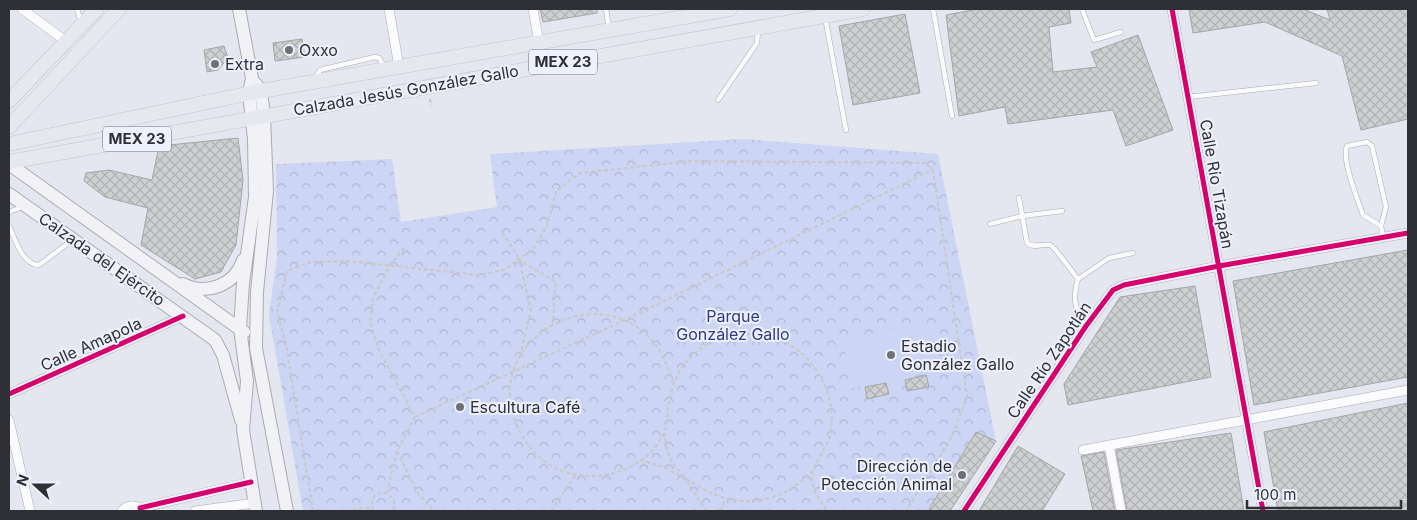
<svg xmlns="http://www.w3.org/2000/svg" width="1417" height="520" viewBox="0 0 1417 520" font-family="Inter,sans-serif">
	<defs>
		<pattern id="park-crowns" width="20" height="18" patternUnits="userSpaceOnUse" patternTransform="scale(1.25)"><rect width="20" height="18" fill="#cdd5f4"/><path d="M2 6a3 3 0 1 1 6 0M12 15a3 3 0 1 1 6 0" fill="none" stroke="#b0b7d2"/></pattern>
		<pattern id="building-cross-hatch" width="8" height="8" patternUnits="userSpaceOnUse" patternTransform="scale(1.25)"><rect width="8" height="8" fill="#cdcfd0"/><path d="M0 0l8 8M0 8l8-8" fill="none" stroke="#b0b2b3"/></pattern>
	</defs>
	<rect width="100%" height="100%" fill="#e4e7ef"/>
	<path fill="url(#park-crowns)" d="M743,139L938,154L996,441L950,511H303L269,315L277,257L276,164L392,159L401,222L497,207L490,154Z"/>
	<path fill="#cdd5f4" d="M929,323L938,371L852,388L843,339Z"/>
	<path fill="url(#building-cross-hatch)" stroke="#a4a6a8" d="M540,9H597V13L543,22Z
		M978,9H1069L1071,23L1049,27L1053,72L1097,67L1091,52L1138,35L1173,130L1126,146L1113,110L1008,124L1005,107L959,116L946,15Z
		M1189,9H1303L1330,20L1327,9H1408V119L1361,130L1342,56L1265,22L1193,33Z
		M905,14L920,93L853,105L839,26Z
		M302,39L305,57L275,61L273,43Z
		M224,46L228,58L218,70L207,72L204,50Z
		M238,138L243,180L236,245L221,272L195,279L141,245L148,208L105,197L84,181L86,173L109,170L152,180L159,146Z
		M1408,250V377L1254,405L1233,281Z
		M1195,286L1211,377L1068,405L1064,384L1120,297Z
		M926,375L929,387L907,391L905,380Z
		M886,383L889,394L867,399L865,387Z
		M1408,403V511H1278L1264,432Z
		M976,432L996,441L950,511H934L929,509Z
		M1231,433L1244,511H1127L1116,450Z
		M1018,446L1065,474L1042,511H979Z
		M1104,452L1115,511H1093L1081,456Z"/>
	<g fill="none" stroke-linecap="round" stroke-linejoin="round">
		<g stroke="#aaacb2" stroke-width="5.5">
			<path id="lane" d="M77,9L81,22
				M606,9L609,29
				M933,9L952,116
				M1082,9L1094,40L1121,32
				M825,17L846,130
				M314,80L320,70L375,57L379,58L384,66
				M1188,97L1316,83
				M718,100L757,43L758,31
				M1019,198L1027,243C1034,249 1042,243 1050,245C1055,247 1073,273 1078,279
				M9,212L24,206
				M990,224L1022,216L1062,211
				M9,226C15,238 22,265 39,265L71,241
				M1381,226L1386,207L1372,146L1367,142L1347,146C1341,159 1358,200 1363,215L1381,226L1383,237
				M1086,326C1075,311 1072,297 1078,279L1109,258L1133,253"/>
		</g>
		<g stroke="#aaacb2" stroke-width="10">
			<path id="street" d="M22,9L67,42
				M389,9L399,67
				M533,9L539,43
				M1172,9L1263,511
				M9,394L183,316
				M9,420L30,511
				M1109,445L1121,510
				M1083,450L1408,390
				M140,508L251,482
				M122,511C128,504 136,504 143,511
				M195,511L255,503
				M964,511L1086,326L1113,290L1124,285L1219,266L1408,233"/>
		</g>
		<g stroke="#aaacb2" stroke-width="14">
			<path id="secondary" d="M239,9L252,78L249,93L254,139L255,197L243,283L240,328L247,381L243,430L256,511
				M256,84L261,91L264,116L267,191L257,292L256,348L287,511
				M9,164L244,332
				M9,194L215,340L223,355L241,420
				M183,284C207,296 235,285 243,260"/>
		</g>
		<g stroke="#c4c5c9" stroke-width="15">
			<path id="primary" d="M9,101L97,9
				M9,127L119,9
				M9,144L255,92L730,9
				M9,162L863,9"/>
		</g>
		<path stroke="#c7c8cb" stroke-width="2" stroke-dasharray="4 2.5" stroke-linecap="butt" d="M430,99L431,106
			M502,233L511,245L519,260
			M520,356L531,310L519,260L556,282L553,322
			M673,383C640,258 479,323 515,421C523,441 536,458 555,468C592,486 646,473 664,433C667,426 667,416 668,408C674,377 680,361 709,343C727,332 750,332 770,337C810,346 837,390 831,431C828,447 813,464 812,477C811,489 821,502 827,511
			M415,417L625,320L932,170
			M664,433C666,440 666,449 669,456C675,470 688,481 701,488C739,510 782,504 812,471
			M397,451L417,492L434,511
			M640,460L664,467L684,478
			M687,481L706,511
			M387,493L397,451L415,417L379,350L370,322L373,298L390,265L404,248
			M313,511L286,344L277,312L287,271L311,262L348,261L478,275L504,270L533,249L547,226L556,191L580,173L691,161L925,163L933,170L967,397L952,436L906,511
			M346,511L371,507
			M373,511L372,499L376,494L383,492L393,498L395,506L392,511
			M551,511L575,476
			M721,511L725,499"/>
		<use href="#lane" stroke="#fbfbfd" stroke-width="4.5"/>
		<use href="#street" stroke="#fbfbfd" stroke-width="9"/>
		<use href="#secondary" stroke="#f1f1f6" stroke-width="12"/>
		<use href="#primary" stroke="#e6e8f0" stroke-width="14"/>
		<g stroke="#edf1fe" stroke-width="8">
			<path id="cycleway" d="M1172,9L1263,511
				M9,394L183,316
				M140,508L251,482
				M964,511L1086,326L1113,290L1124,285L1219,266L1408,233"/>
		</g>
		<use href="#cycleway" stroke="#d6006c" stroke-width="5"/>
	</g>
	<g fill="#6e7077" stroke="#edf1fe" stroke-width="2">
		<circle cx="289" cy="50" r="5"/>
		<circle cx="215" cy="64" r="5"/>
		<circle cx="891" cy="355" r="5"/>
		<circle cx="460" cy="407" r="5"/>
		<circle cx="962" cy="475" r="5"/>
	</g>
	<g text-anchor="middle" stroke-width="4" stroke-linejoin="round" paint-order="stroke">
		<g fill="#edf1fe" stroke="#676a72" stroke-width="1">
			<rect x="529" y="49.5" width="68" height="25" rx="4"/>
			<rect x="103" y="126.5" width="68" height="25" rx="4"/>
		</g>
		<g font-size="15" font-weight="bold" fill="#2e3036">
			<text x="563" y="67">MEX 23</text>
			<text x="137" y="144">MEX 23</text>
		</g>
		<g font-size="16" fill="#2e3036" stroke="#edf1fe" text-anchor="start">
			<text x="299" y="56">Oxxo</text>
			<text x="225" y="70">Extra</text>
			<text x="901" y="352">Estadio<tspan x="901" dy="18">González Gallo</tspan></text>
			<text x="470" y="413">Escultura Café</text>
			<text x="952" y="472" text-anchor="end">Dirección de<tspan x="952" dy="18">Potección Animal</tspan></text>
		</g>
		<g font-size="16" fill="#2e3036" stroke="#edf1fe">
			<text transform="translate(406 90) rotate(-10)" y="6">Calzada Jesús González Gallo</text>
			<text transform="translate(1217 184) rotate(80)" y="6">Calle Río Tizapán</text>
			<text transform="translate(102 259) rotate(35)" y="6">Calzada del Ejército</text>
			<text transform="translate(91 344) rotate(-24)" y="6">Calle Amapola</text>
			<text transform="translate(1049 360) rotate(-56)" y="6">Calle Río Zapotlán</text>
		</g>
		<g font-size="16" fill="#303985" stroke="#edf1fe">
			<text x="733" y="322">Parque<tspan x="733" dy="18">González Gallo</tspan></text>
		</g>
	</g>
	<rect width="1417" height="520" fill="none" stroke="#2e3036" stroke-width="20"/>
	<g transform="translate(35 485) rotate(291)" stroke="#edf1fe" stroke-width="4" paint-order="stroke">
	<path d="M0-4L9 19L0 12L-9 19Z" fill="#2e3036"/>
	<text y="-8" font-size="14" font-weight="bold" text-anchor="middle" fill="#2e3036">N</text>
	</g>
	<path d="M1247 500v8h154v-8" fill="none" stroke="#2e3036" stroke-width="2.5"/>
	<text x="1254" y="500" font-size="15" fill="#2e3036" stroke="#edf1fe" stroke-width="4" paint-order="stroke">100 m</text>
</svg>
